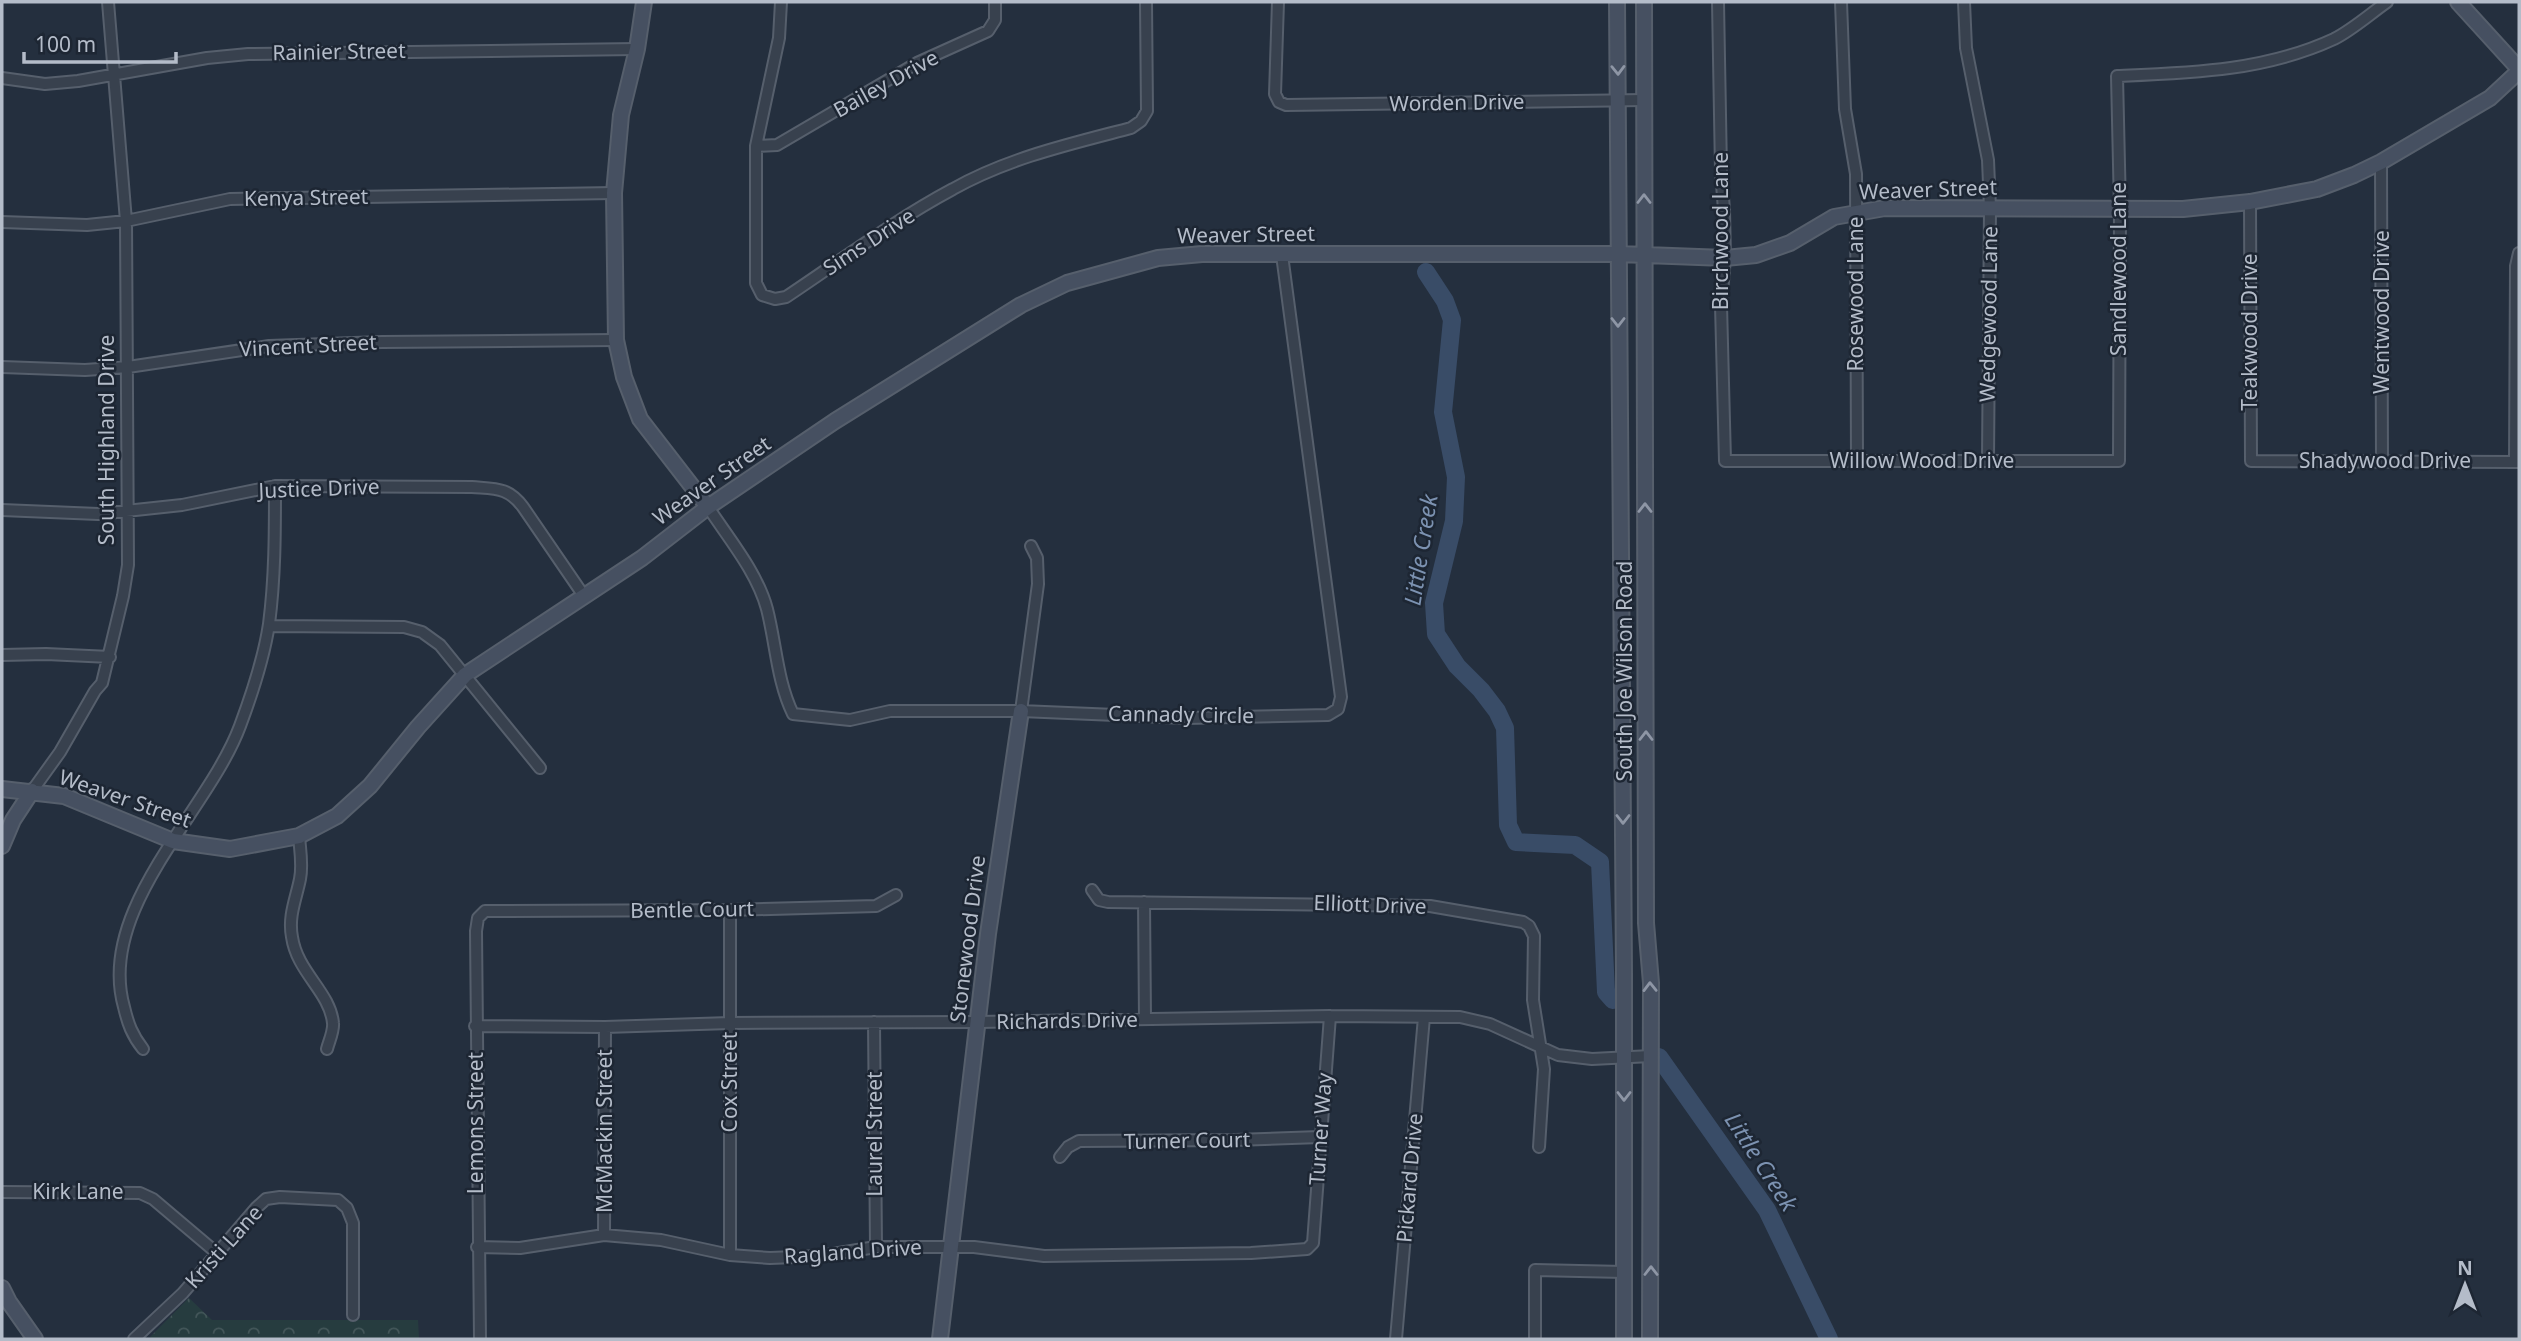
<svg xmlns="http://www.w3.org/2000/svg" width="2521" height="1341" viewBox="0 0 2521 1341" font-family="'Noto Sans',sans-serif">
	<defs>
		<pattern id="park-crowns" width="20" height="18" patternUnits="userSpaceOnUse" patternTransform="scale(1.75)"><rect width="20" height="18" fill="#263c3f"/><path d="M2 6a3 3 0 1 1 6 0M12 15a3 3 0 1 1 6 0" fill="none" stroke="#435659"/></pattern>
	</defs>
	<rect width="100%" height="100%" fill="#242f3e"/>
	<path fill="url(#park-crowns)" d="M189,1298L212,1320H418L419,1339H152L150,1337Z"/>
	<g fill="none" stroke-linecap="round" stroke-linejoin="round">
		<path stroke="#394c67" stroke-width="18" d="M1426,272L1445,301L1452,320L1443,412L1456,477L1454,521L1434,603L1436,634L1457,666L1481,690L1497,711L1505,728L1508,825L1516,842L1575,845L1600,862L1606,992L1613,1000
			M1659,1057L1767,1210L1829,1339"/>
		<g stroke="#565f6c" stroke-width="14">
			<path id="street" d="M781,2L779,38L756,146V283L762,295L775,299L786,297C840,261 895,220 953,189C1008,158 1070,144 1131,128L1141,121L1147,111L1146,2
				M1278,2L1275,94L1279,102L1286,105L1644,100
				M1718,2L1721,171L1724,210L1725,258L1721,305L1725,461H2119L2120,209L2117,76C2191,73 2265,71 2334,39C2352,30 2370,14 2387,2
				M1841,2L1845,109L1856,174L1857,462
				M1964,2L1966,48L1988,160L1990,208L1988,460
				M2,78L45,84L78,81L207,58L248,54L637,49
				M756,146L777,145L917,63L988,31L995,20V2
				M2381,162L2382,461
				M2250,202L2251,461L2519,462
				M2,222L87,225L126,221L230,199L614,193
				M2,367L85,370L128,367L269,346L382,342L616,340
				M2515,462L2516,266L2519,253
				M708,507C729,539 757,572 767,609C776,644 777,681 793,714L850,720L890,711H1021L1186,718L1328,715L1338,709L1341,697L1282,255
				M2,510L98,514L182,505L275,486L472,487C496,489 508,487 523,507L584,596
				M269,626L404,627L422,632L440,645L540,768
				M2,655L46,654L110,657
				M1021,711L1038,584L1037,558L1031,546
				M32,791L60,752L95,691L102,683L123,596L128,565L126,221L108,2
				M299,836C300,850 303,865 300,879C296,899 288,916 292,937C297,972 330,992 333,1023C334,1031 329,1041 327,1049
				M1092,890L1099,900L1108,902L1430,906L1523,922L1529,926L1534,936L1533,1000L1544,1069L1539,1147
				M1144,902L1145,1019
				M874,1022L876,1247
				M475,1026L605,1027L730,1023L979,1022L1330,1016L1460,1017L1490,1024L1558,1055L1592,1059L1651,1056
				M143,1049C132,1035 128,1024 124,1007C96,908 208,812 240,726C252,694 264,657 269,624C275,578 275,532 275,486
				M1060,1157L1068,1147L1079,1141L1235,1140L1320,1137
				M2,1192L140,1193L153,1199L218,1254
				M604,1235L605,1027
				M477,1247L520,1248L604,1235L661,1240L730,1255L770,1258L820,1256L876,1247H974L1044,1256L1251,1253L1307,1249L1313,1243L1330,1016
				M730,1255V910
				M134,1339L183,1293L256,1208L266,1199L280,1197L338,1200L347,1208L353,1223V1315
				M480,1339L476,931L478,918L485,911L730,910L876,906L896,895
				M1396,1339L1424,1017
				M1535,1339V1270L1624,1272"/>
		</g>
		<g stroke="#565f6c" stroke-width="18">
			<path id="secondary" d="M644,2L637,49L621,115L614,193L616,340L624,377L640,419L708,507
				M1617,2L1624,973V1339
				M1644,2L1646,923L1651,983L1650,1339
				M2458,2L2519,69
				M2,789L64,796L173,841L230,849L299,836L337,816L370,786L418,727L465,675L642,558L708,507L835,421L1021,305L1067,283L1158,258L1202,254H1619L1725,258L1756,255L1790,243L1834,217L1885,208L2183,209L2250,202L2317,189L2354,175L2381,162L2490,98L2519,71
				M2,846L13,820L32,791
				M2,1288L9,1302L35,1339
				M940,1339L988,934L1021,711"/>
		</g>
		<use href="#street" stroke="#38414e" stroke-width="10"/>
		<use href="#secondary" stroke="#465061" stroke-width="14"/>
	</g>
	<defs><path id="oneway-chevron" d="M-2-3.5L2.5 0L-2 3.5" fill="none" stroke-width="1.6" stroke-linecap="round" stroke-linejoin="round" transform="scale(1.75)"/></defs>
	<g stroke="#8e96a5">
		<use href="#oneway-chevron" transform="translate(1618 70) rotate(89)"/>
		<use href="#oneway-chevron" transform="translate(1644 199) rotate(-90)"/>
		<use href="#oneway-chevron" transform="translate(1618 322) rotate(90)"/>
		<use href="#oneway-chevron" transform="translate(1645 508) rotate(-90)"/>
		<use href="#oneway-chevron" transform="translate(1646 736) rotate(-90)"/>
		<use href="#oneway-chevron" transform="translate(1623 819) rotate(90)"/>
		<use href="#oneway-chevron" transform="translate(1650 987) rotate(-91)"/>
		<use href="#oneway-chevron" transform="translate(1624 1096) rotate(90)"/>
		<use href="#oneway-chevron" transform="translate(1651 1271) rotate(-90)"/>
	</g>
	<g text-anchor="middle" stroke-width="5" stroke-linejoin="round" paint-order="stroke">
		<g font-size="21" fill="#b4bcc9" stroke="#1d2633">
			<text transform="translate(339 52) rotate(-1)" y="7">Rainier Street</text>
			<text transform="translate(886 84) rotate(-29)" y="7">Bailey Drive</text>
			<text transform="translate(1457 103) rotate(-1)" y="7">Worden Drive</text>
			<text transform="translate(1928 190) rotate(-2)" y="7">Weaver Street</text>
			<text transform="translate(306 198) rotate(-1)" y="7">Kenya Street</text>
			<text transform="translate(1721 231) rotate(-90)" y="7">Birchwood Lane</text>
			<text transform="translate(1246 235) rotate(-1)" y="7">Weaver Street</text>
			<text transform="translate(869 242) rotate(-33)" y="7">Sims Drive</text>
			<text transform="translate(2119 269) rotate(-90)" y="7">Sandlewood Lane</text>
			<text transform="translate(1856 294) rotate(-90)" y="7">Rosewood Lane</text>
			<text transform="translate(2382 312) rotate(-90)" y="7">Wentwood Drive</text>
			<text transform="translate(1989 314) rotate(-89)" y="7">Wedgewood Lane</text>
			<text transform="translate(2250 332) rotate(-90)" y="7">Teakwood Drive</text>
			<text transform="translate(308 346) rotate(-3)" y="7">Vincent Street</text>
			<text transform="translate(107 440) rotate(-90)" y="7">South Highland Drive</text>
			<text x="1922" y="468">Willow Wood Drive</text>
			<text x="2385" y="468">Shadywood Drive</text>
			<text transform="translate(712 481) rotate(-35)" y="7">Weaver Street</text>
			<text transform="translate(319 489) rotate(-2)" y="7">Justice Drive</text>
			<text transform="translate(1625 671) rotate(-90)" y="7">South Joe Wilson Road</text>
			<text transform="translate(1181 715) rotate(1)" y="7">Cannady Circle</text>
			<text transform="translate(125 799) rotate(19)" y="7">Weaver Street</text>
			<text transform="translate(1370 905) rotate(2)" y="7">Elliott Drive</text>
			<text transform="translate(692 910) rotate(-1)" y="7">Bentle Court</text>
			<text transform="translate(968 939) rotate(-83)" y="7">Stonewood Drive</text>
			<text transform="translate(1067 1021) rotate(-1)" y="7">Richards Drive</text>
			<text transform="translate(730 1082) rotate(-90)" y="7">Cox Street</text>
			<text transform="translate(476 1123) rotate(-90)" y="7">Lemons Street</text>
			<text transform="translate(1321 1129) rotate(-86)" y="7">Turner Way</text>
			<text transform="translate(605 1131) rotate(-90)" y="7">McMackin Street</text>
			<text transform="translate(875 1134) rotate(-90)" y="7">Laurel Street</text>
			<text transform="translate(1187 1141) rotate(-1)" y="7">Turner Court</text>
			<text transform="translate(1410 1178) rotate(-85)" y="7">Pickard Drive</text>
			<text x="78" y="1199">Kirk Lane</text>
			<text transform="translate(224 1247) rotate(-48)" y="7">Kristi Lane</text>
			<text transform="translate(853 1252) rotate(-4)" y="7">Ragland Drive</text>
		</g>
		<g font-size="23" font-style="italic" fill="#7c92b1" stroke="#1d2633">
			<text transform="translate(1421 550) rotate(-81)" y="8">Little Creek</text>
			<text transform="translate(1761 1162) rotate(57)" y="8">Little Creek</text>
		</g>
	</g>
	<rect width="2521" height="1341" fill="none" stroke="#b4bcc9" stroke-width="7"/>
	<g transform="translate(2465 1285)" stroke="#1d2633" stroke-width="5" paint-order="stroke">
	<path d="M0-5L12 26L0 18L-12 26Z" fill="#b4bcc9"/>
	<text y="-10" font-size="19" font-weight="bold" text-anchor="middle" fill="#b4bcc9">N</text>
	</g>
	<path d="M24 52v10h152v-10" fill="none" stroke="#b4bcc9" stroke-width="3.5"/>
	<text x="35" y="52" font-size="21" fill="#b4bcc9" stroke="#1d2633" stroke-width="5" paint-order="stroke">100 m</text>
</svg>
